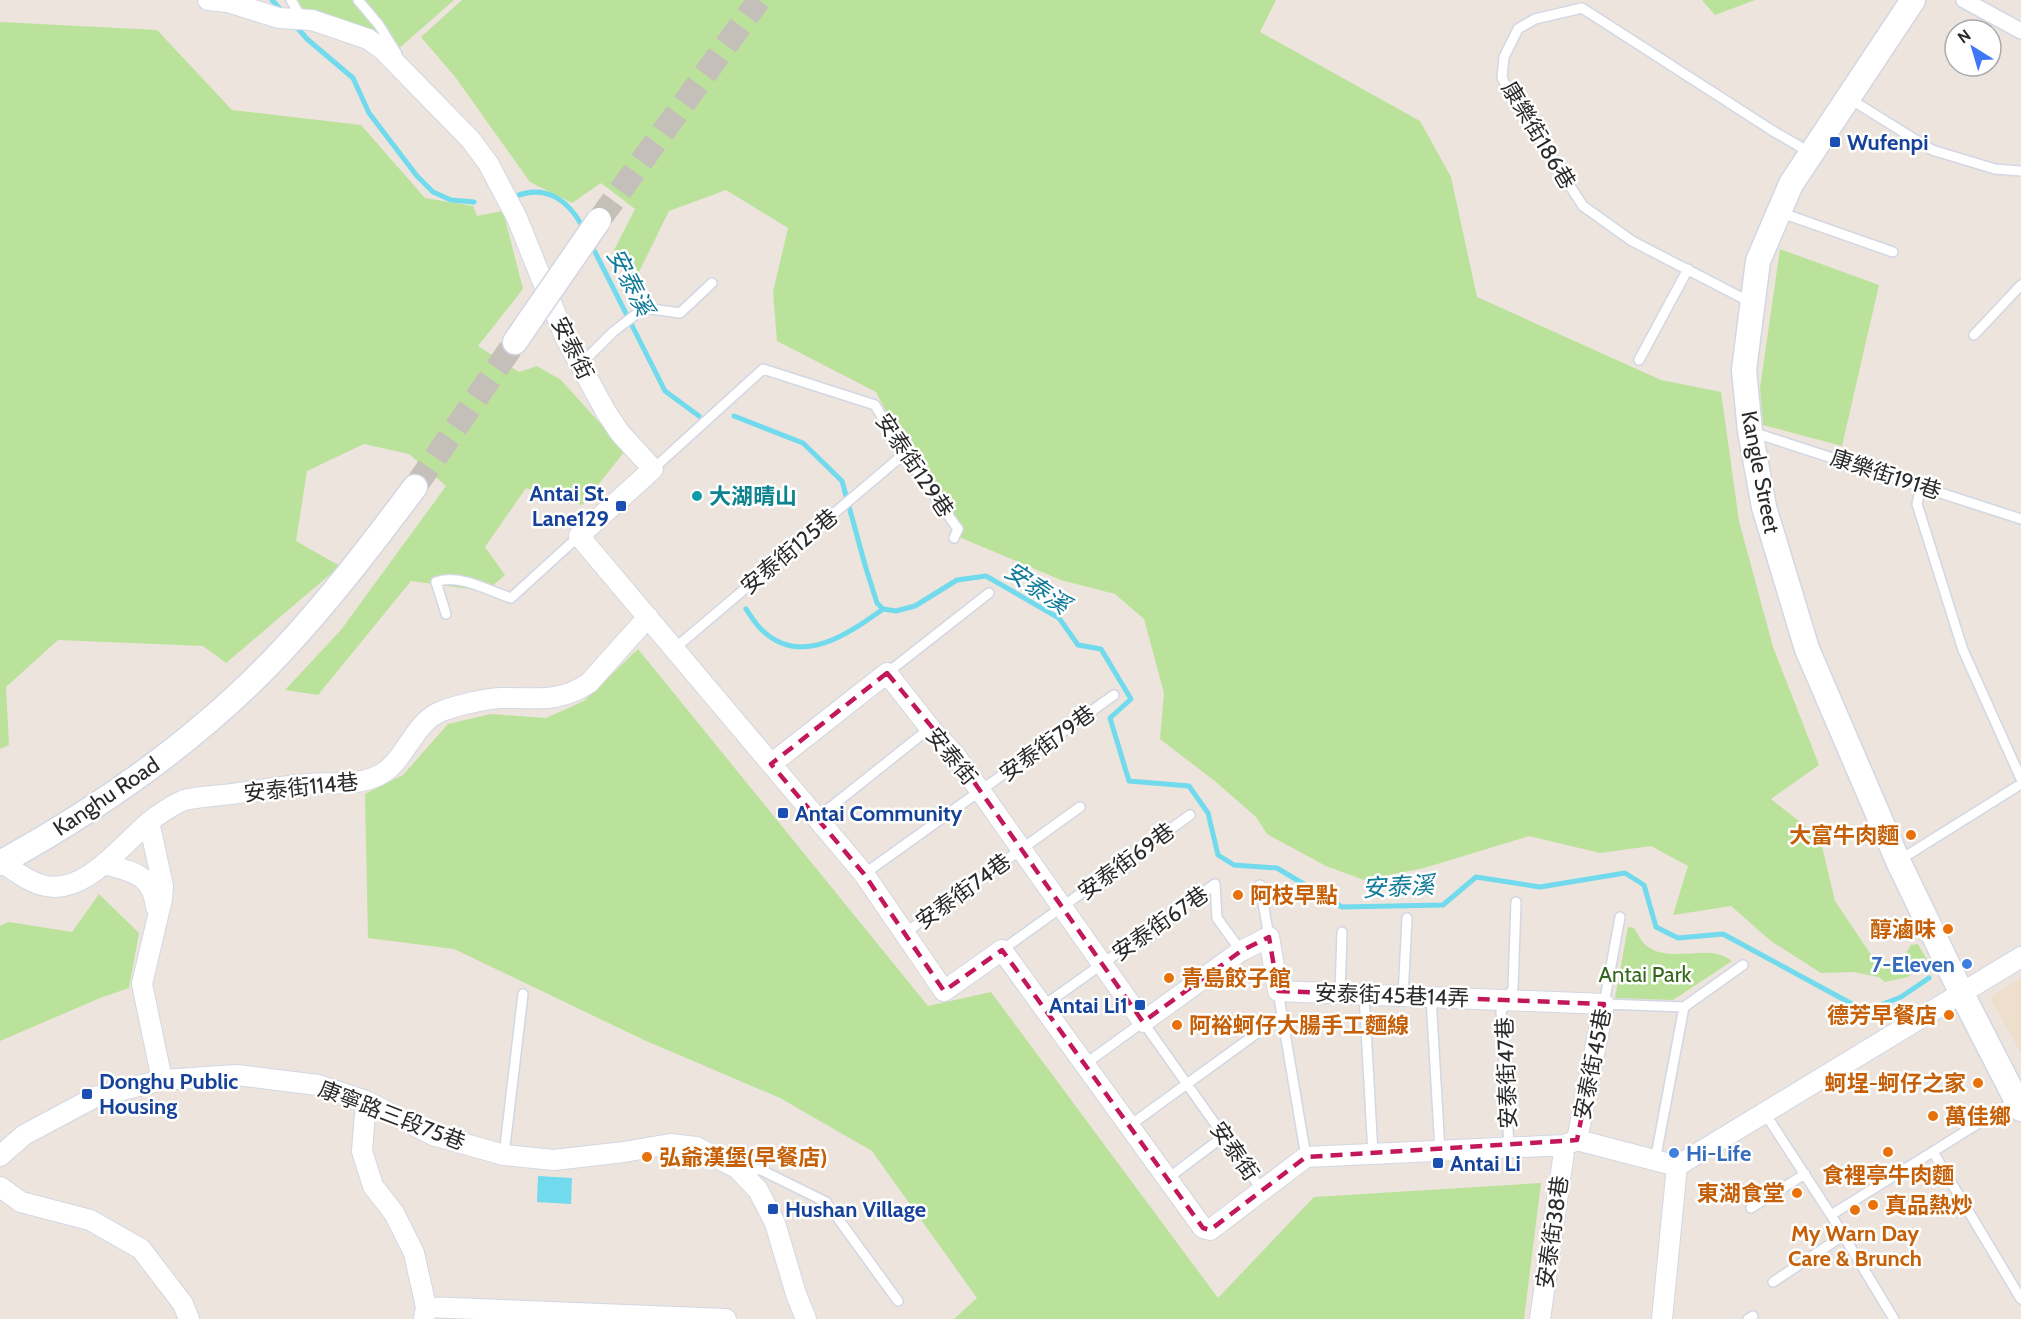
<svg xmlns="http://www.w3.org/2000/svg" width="2021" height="1319" viewBox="0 0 2021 1319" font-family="Cabin,'Noto Sans TC',sans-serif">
	<rect width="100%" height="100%" fill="#ece4dd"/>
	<path fill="#eddfcc" d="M2021,978V1053L1990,998Z"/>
	<path fill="#bbe29a" d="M298,0H454L388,58L302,11Z
		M462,0H1276L1260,32L1420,121L1451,177L1477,297L1661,380L1721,392L1739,521L1773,647L1819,765L1771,799L1820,838L1835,901L1878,965L1900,963L1911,945L1918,944L1927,960L1908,977L1885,982L1879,977L1853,972L1821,973L1771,941L1731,906L1673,915L1688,866L1651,846L1600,853L1529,836L1424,868L1364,880L1326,866L1267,834L1256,817L1216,782L1160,739L1164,693L1144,619L1115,594L1061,580L959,537L964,529L895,429L876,392L777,341L773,292L788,228L726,190L669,211L635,280L609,260L635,209L601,183L572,203L530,182L456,78L421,37Z
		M1702,0H1755L1715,15Z
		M0,22L157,30L232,110L361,125L425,198L473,206L477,216L503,211L523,289L478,346L519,372L537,366L561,380L625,451L582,505L526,488L485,547L505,575L484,593L477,590L411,581L318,695L285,690L341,630L446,486L409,454L364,444L307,471L296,541L340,566L226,663L203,646L58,640L6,687L9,745L0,749Z
		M1780,249L1879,285L1842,446L1763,425L1760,388Z
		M638,649L928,1006L991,992L1218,1298L1314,1197L1541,1183L1524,1319H954L977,1298L872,1151L780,1098L644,1040L454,949L368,938L365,794L403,775L448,724L491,714L546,718L584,701Z
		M99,894L139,933L129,988L100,998L0,1041V926L9,922L72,932Z
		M1628,927L1634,928C1638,934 1642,943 1648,947C1673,964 1709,942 1732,961L1673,1000L1615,998Z"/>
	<path fill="#71daec" d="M538,1176L572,1178L571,1204L537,1202Z"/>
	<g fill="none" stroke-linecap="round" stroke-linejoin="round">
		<path stroke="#71daec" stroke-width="5" d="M272,0L283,12
			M295,25L307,39L353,78L369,113L417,176L433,192L451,200L474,202
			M514,197C546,183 570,201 584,230
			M591,244L665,391L699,416
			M734,416L803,443L842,481L865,565L877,603L883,609L896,611L915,606L957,580L986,576L1059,618L1078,645L1101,649L1131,699L1110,718L1129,781L1189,786L1208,813L1218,855L1234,865L1277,868L1342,907L1443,905L1476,877L1540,887L1625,873L1644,885L1656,927L1678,938L1723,934L1865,1011L1901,997L1929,978
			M746,609C751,616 756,625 763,631C802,667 848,634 883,609"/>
		<path stroke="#c5bfb9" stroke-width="24" stroke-dasharray="24 12" stroke-linecap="butt" d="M599,220L759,0
			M415,487L515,342"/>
		<g stroke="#d2d7e3" stroke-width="12">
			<path id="service" d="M291,0L302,19
				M358,0L379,25L397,54
				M1850,99L1932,150L1995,169L2021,171
				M1779,212L1893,252
				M1752,303L1632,241L1583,206L1513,99L1502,78L1504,57L1518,29L1535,19L1582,8L1773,131L1811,153
				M1974,335L2021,285
				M1639,360L1688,269
				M580,365L613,332L644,308L680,313L712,283
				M1752,432L2021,519
				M653,469L763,369L875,405L904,454L958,529L954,538
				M1921,486L1917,504L1963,650L2021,779
				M446,614L436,582C459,573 489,591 511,598L579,536
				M674,649L904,454
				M887,673L989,593
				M817,818L930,728
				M1898,861L2021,784
				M864,874L1114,695
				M1260,885L1269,937
				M1620,917L1604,1004L1684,1007L1743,965
				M905,933L1080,807
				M1002,950L1190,815
				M1278,991L1306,1157
				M1340,993L1342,932
				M1364,994L1373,1154
				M1403,996L1407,918
				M1431,997L1440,1151
				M1043,1006L1215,884L1217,918L1241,951
				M1085,1064L1143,1022L1262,1190
				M1764,1112L1831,1215L1894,1319
				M1129,1126L1282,1015
				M1509,1147L1501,1012L1513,988L1516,902
				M1933,1152L2021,1299
				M504,1155L523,994
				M1655,1161L1684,1007
				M740,1168L761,1170L826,1202L898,1301
				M1167,1179L1224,1136
				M1751,1208L1805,1174
				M1831,1215L2016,1100
				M1773,1282L1844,1235
				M1748,1319L1753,1316"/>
		</g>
		<g stroke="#d2d7e3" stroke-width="18">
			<path id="pedestrian" d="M1964,0L2021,31"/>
		</g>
		<g stroke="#d2d7e3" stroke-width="22">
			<path id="minor" d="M208,0L228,2L279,18L312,20L368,39L382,49L470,139L488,163L517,218L565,337L606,412L620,433L653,469L579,536L864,874L944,991L1002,950L1203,1228L1210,1230L1306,1157L1565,1145L1577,1140L1677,1166L2021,957
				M771,764L887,673L930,728L955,755L1143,1022L1241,951L1269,937L1278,991L1604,1004L1577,1140
				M149,822L163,886L162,899L142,984L162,1080
				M1,862C15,871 30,883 46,886C85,894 122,845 149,822C160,813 171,806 184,800C202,796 220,796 238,793C261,790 284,786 307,784C329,782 354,786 375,777C405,766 411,723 442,711C458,705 484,699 501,698C535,697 558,704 589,683L648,617
				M105,864C133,872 152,874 156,907
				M366,1101L362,1151L373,1186L394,1213L414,1253L426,1307L424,1319
				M0,1156L24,1135L95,1097L162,1080L237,1075L318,1085L366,1101L433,1135L504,1155L554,1160L624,1152L670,1144L696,1147L737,1168L758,1190L775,1223L796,1294L806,1319
				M0,1187L21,1202L90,1220L141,1249L183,1304L189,1319
				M426,1307L726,1319
				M1540,1319L1565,1145
				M1662,1319L1677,1166"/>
		</g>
		<g stroke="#d2d7e3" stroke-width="27">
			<path id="tertiary" d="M1913,0L1791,184L1758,261L1744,370L1750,431L1764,507L1807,649L1898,861L1961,992L2021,1109
				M515,342L532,317
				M0,863C102,807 200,738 280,653C329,601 372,544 415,487"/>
		</g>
		<use href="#service" stroke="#fff" stroke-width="9"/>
		<use href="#pedestrian" stroke="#fff" stroke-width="15"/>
		<use href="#minor" stroke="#fff" stroke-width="20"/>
		<use href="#tertiary" stroke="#fff" stroke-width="24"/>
		<g stroke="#d2d7e3" stroke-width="27" stroke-linecap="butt">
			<path id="tertiary-bridge" d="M532,317L599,220"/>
		</g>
		<use href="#tertiary-bridge" stroke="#fff" stroke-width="24"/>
	</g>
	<path fill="none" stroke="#c2185b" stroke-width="4.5" stroke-dasharray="12 8" stroke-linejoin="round" d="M887,673L955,755L1143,1022L1241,951L1269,937L1278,991L1604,1004L1577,1140L1306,1157L1210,1230L1203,1228L1002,950L944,991L864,874L771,764Z"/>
	<g fill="#1a4fb4" stroke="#fff" stroke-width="2">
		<rect x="1829" y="136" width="12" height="12" rx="3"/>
		<rect x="615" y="500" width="12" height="12" rx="3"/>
		<rect x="777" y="807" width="12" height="12" rx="3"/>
		<rect x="1134" y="999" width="12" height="12" rx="3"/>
		<rect x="81" y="1088" width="12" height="12" rx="3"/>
		<rect x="1432" y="1157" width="12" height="12" rx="3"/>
		<rect x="767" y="1203" width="12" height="12" rx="3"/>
	</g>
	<circle fill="#0f9aa8" stroke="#fff" stroke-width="2" cx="697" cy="496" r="6"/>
	<g fill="#e8710a" stroke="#fff" stroke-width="2">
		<circle cx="1911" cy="835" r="6"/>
		<circle cx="1238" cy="895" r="6"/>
		<circle cx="1948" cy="929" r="6"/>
		<circle cx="1169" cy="978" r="6"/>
		<circle cx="1949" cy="1015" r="6"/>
		<circle cx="1177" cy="1025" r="6"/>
		<circle cx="1978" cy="1083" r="6"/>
		<circle cx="1933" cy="1116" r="6"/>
		<circle cx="1888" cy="1152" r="6"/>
		<circle cx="647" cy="1157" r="6"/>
		<circle cx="1797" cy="1193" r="6"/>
		<circle cx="1873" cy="1205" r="6"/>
		<circle cx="1855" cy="1210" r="6"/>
	</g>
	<g fill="#3f7fe0" stroke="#fff" stroke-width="2">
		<circle cx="1967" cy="964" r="6"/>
		<circle cx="1674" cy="1153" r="6"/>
	</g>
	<g text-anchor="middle" stroke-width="5" stroke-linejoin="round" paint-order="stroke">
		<g font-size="22" fill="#2a2a2a" stroke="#fff">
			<text transform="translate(1539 135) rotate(59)" y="8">康樂街186巷</text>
			<text transform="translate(573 348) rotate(64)" y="8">安泰街</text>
			<text transform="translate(915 465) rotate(56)" y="8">安泰街129巷</text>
			<text transform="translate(1761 472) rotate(79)" y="8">Kangle Street</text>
			<text transform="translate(1886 474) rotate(18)" y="8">康樂街191巷</text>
			<text transform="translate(789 551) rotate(-40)" y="8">安泰街125巷</text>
			<text transform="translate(1047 743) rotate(-36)" y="8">安泰街79巷</text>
			<text transform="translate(952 756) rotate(51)" y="8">安泰街</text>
			<text transform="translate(301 787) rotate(-6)" y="8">安泰街114巷</text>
			<text transform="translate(106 796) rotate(-34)" y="8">Kanghu Road</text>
			<text transform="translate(1126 861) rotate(-36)" y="8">安泰街69巷</text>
			<text transform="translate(963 891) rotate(-36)" y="8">安泰街74巷</text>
			<text transform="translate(1160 923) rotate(-35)" y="8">安泰街67巷</text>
			<text transform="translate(1392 995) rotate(2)" y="8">安泰街45巷14弄</text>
			<text transform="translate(1592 1064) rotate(-79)" y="8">安泰街45巷</text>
			<text transform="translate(1506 1073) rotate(-92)" y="8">安泰街47巷</text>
			<text transform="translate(392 1115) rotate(21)" y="8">康寧路三段75巷</text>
			<text transform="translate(1235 1151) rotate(55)" y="8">安泰街</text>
			<text transform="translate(1552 1232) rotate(-82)" y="8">安泰街38巷</text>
		</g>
		<g font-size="22" font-weight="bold" fill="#164399" stroke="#fff" text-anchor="start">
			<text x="1847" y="150">Wufenpi</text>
			<text x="609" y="501" text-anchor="end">Antai St.<tspan x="609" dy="25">Lane129</tspan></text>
			<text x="795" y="821">Antai Community</text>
			<text x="1128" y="1013" text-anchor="end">Antai Li1</text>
			<text x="99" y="1089">Donghu Public<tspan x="99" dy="25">Housing</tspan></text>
			<text x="1450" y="1171">Antai Li</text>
			<text x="785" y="1217">Hushan Village</text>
		</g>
		<g font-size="22" font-weight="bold" fill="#0d838f" stroke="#fff" text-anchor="start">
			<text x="709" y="504">大湖晴山</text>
		</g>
		<g font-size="22" font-weight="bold" fill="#c56008" stroke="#fff" text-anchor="start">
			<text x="1899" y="843" text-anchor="end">大富牛肉麵</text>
			<text x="1250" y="903">阿枝早點</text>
			<text x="1936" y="937" text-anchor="end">醇滷味</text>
			<text x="1181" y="986">青島餃子館</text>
			<text x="1937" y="1023" text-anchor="end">德芳早餐店</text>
			<text x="1189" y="1033">阿裕蚵仔大腸手工麵線</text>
			<text x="1966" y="1091" text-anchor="end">蚵埕-蚵仔之家</text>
			<text x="1945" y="1124">萬佳鄉</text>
			<text x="659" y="1165">弘爺漢堡(早餐店)</text>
			<text x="1888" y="1183" text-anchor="middle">食裡亭牛肉麵</text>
			<text x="1785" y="1201" text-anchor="end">東湖食堂</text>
			<text x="1885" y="1213">真品熱炒</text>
			<text x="1855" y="1241" text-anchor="middle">My Warn Day<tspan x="1855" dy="25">Care &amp; Brunch</tspan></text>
		</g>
		<g font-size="22" font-weight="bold" fill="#366cbe" stroke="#fff" text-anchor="end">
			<text x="1955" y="972">7-Eleven</text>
			<text x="1686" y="1161" text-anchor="start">Hi-Life</text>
		</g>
		<g font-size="22" fill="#34671b" stroke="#fff">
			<text x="1645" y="982">Antai Park</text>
		</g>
		<g font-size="24" font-style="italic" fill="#107a99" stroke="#fff">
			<text transform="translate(630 282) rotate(63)" y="8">安泰溪</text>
			<text transform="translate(1037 588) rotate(34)" y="8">安泰溪</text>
			<text transform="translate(1398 887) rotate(-3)" y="8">安泰溪</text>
		</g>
	</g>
	<g transform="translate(1973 48) rotate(323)"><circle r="28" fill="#ffffff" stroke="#aaaaaa" stroke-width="1.5"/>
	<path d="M0-4.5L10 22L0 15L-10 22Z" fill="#3f77f7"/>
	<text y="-9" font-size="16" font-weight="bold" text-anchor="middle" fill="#2a2a2a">N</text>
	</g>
</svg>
